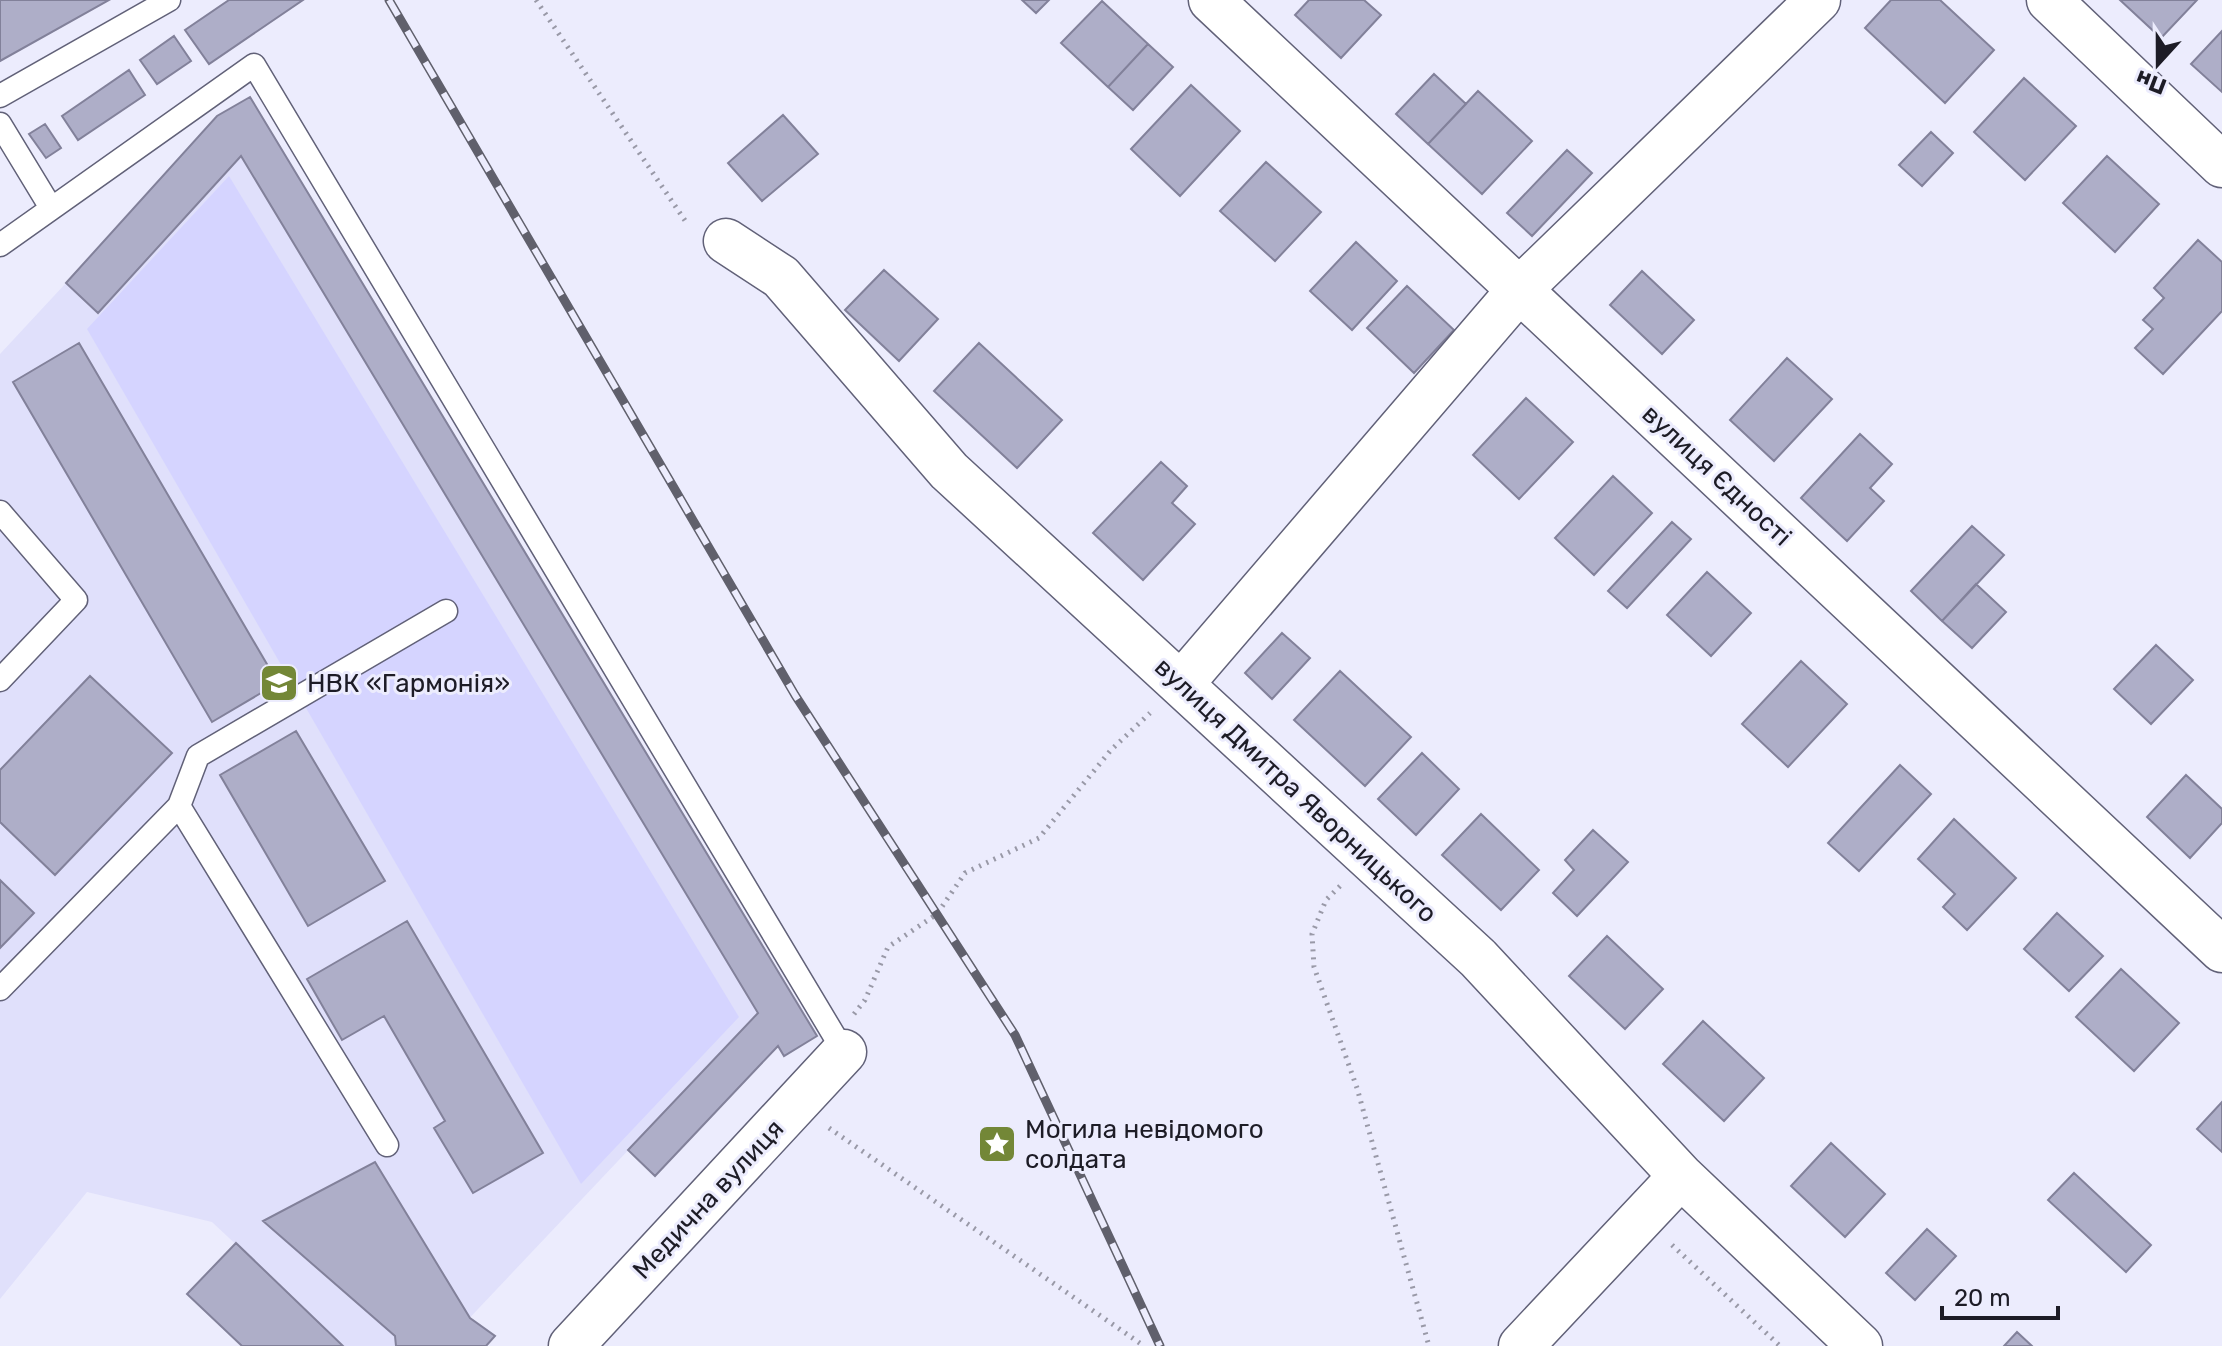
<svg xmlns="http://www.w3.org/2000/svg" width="2222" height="1346" viewBox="0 0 2222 1346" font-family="Rubik,sans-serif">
	<rect width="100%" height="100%" fill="#ececfd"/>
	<path fill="#e0e0fb" d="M241,156L758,1013L443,1346H344L212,1222L87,1192L0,1299V354L66,283Z"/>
	<path fill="#d5d4ff" d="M229,176L739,1017L581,1184L87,329Z"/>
	<path fill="#aeaec8" stroke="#82819a" stroke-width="2" d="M0,0H109L0,61Z
		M229,0H303L209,64L185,30Z
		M1022,0H1049L1036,13Z
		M1309,0H1364L1381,15L1341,58L1295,15Z
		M1891,0H1940L1994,50L1945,103L1865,28Z
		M2120,0H2197L2161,38Z
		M1102,1L1148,44L1108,87L1061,43Z
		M2222,31V92L2191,64Z
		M174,36L191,61L157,84L140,60Z
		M1148,44L1173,67L1133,110L1108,87Z
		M129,70L145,95L78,140L62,116Z
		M1434,74L1466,104L1428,144L1396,114Z
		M2024,78L2076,126L2025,180L1974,132Z
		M1191,85L1240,131L1180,196L1131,149Z
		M1478,91L1532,141L1482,194L1428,144Z
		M250,97L817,1036L784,1056L778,1046L655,1176L628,1150L758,1013L241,156L98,313L66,283L217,116Z
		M783,115L818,154L762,201L728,163Z
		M45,124L61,148L46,158L29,134Z
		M1931,132L1953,153L1922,186L1899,165Z
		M1567,150L1592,173L1532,236L1507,213Z
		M2107,156L2159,204L2115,252L2063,203Z
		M1266,162L1321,212L1275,261L1220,211Z
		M2198,240L2222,262V311L2163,374L2135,348L2153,329L2143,320L2164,298L2154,288Z
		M1356,242L1397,281L1352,330L1310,291Z
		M884,270L938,319L899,361L845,310Z
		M1642,271L1694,320L1662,354L1610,305Z
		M1407,286L1454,330L1414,373L1367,328Z
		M79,343L278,683L212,722L13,382Z
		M979,343L1062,420L1017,468L934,391Z
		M1787,358L1832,399L1774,461L1730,420Z
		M1526,398L1573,442L1519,499L1473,455Z
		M1860,434L1892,464L1870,488L1884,501L1847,541L1801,498Z
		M1161,462L1187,486L1172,503L1195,524L1143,580L1093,533Z
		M1613,476L1652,513L1594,575L1555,538Z
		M1672,522L1691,539L1627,608L1608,591Z
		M1972,526L2004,555L1942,621L1911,591Z
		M1707,572L1751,613L1711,656L1667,615Z
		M1976,584L2006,612L1972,648L1942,621Z
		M1282,633L1310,658L1272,699L1245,673Z
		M2156,645L2193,680L2151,724L2114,689Z
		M1801,661L1847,704L1788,767L1742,724Z
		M1340,671L1411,737L1365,786L1294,720Z
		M90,676L172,753L55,875L0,822V770Z
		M296,731L385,881L308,926L220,775Z
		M1422,753L1459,789L1416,835L1378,799Z
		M1900,765L1931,794L1859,871L1828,843Z
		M2186,775L2222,809V823L2190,858L2147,817Z
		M1481,814L1539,870L1501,910L1442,855Z
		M1954,819L2016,878L1967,930L1943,907L1955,894L1918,859Z
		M1593,830L1628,862L1577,916L1553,893L1574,870L1565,860Z
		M0,880L34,913L0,948Z
		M2057,913L2103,956L2069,991L2024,949Z
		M407,921L543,1153L473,1193L434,1128L445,1121L384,1016L342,1040L307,979Z
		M1607,936L1663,989L1625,1029L1569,976Z
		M2121,969L2179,1023L2134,1071L2076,1017Z
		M1703,1021L1764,1078L1724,1121L1663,1064Z
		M2222,1102V1152L2197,1129Z
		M1831,1143L1885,1194L1845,1237L1791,1186Z
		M375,1162L470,1318L495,1336L486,1346H396L395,1336L263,1221Z
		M2074,1173L2151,1245L2126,1272L2048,1200Z
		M1927,1229L1956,1256L1915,1300L1886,1273Z
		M236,1243L343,1346H242L187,1294Z
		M2017,1332L2032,1346H2004Z"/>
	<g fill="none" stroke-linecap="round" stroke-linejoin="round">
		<g stroke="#616178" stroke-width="25">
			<path id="service" d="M0,96L169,0
				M0,124L51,208
				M0,245L254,65L844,1052
				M0,512L76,600L0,680
				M179,806L198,756L446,611
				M0,989L179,806L387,1145"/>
		</g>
		<g stroke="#616178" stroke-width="47">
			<path id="minor" d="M1211,0L2222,950
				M2049,0L2222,165
				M726,241L781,277L949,471L1478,958L1681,1176L1860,1346
				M1181,684L1520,289L1818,0
				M571,1346L844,1052
				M1521,1346L1681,1176"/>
		</g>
		<path stroke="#9999a7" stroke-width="5" stroke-dasharray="2 6" stroke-linecap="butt" d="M536,0L688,225
			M1340,886L1326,900L1312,934L1314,967L1357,1088L1429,1346
			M854,1014L865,1000L888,947L937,914L965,873L1039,838L1111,750L1150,713
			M829,1128L1144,1346
			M1672,1245L1780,1346"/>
		<use href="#service" stroke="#fff" stroke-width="22"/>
		<use href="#minor" stroke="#fff" stroke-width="44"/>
		<g stroke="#60606c" stroke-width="9">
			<path id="rail" d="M389,0L795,695L1015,1035L1160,1346"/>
		</g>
		<use href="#rail" stroke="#ececfd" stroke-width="6" stroke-dasharray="18" stroke-linecap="butt"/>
	</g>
	<defs>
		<g id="school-square" transform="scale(2)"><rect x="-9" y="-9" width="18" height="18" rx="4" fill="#738737" stroke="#ececfd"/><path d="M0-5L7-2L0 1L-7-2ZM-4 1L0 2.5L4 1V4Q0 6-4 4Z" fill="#fff"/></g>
		<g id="sight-square" transform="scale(2)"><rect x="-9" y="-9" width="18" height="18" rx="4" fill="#738737" stroke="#ececfd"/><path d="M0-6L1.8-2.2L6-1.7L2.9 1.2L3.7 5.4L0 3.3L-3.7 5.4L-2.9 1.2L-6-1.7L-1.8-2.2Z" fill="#fff"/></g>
	</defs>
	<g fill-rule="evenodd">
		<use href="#school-square" x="279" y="683"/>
		<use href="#sight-square" x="997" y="1144"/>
	</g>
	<g text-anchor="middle" stroke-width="6" stroke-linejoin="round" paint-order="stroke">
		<g font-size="26" fill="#1d1c26" stroke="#ececfd">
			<text transform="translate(1717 475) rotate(43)" y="9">вулиця Єдності</text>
			<text transform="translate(1296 790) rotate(43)" y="9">вулиця Дмитра Яворницького</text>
			<text transform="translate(708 1199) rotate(-47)" y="9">Медична вулиця</text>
		</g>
		<g font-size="26" fill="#1d1c26" stroke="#ececfd" text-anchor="start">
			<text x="307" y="692">НВК «Гармонія»</text>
			<text x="1025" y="1138">Могила невідомого<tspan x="1025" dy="30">солдата</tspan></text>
		</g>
	</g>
	<g transform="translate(2158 64) rotate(201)" stroke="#ececfd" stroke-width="6" paint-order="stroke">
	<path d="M0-6L14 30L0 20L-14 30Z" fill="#1d1c26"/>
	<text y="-12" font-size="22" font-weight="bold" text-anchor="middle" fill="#1d1c26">Пн</text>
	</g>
	<path d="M1942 1306v12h116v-12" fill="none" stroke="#1d1c26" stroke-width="4"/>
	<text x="1954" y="1306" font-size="24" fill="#1d1c26" stroke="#ececfd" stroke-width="6" paint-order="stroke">20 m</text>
</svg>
